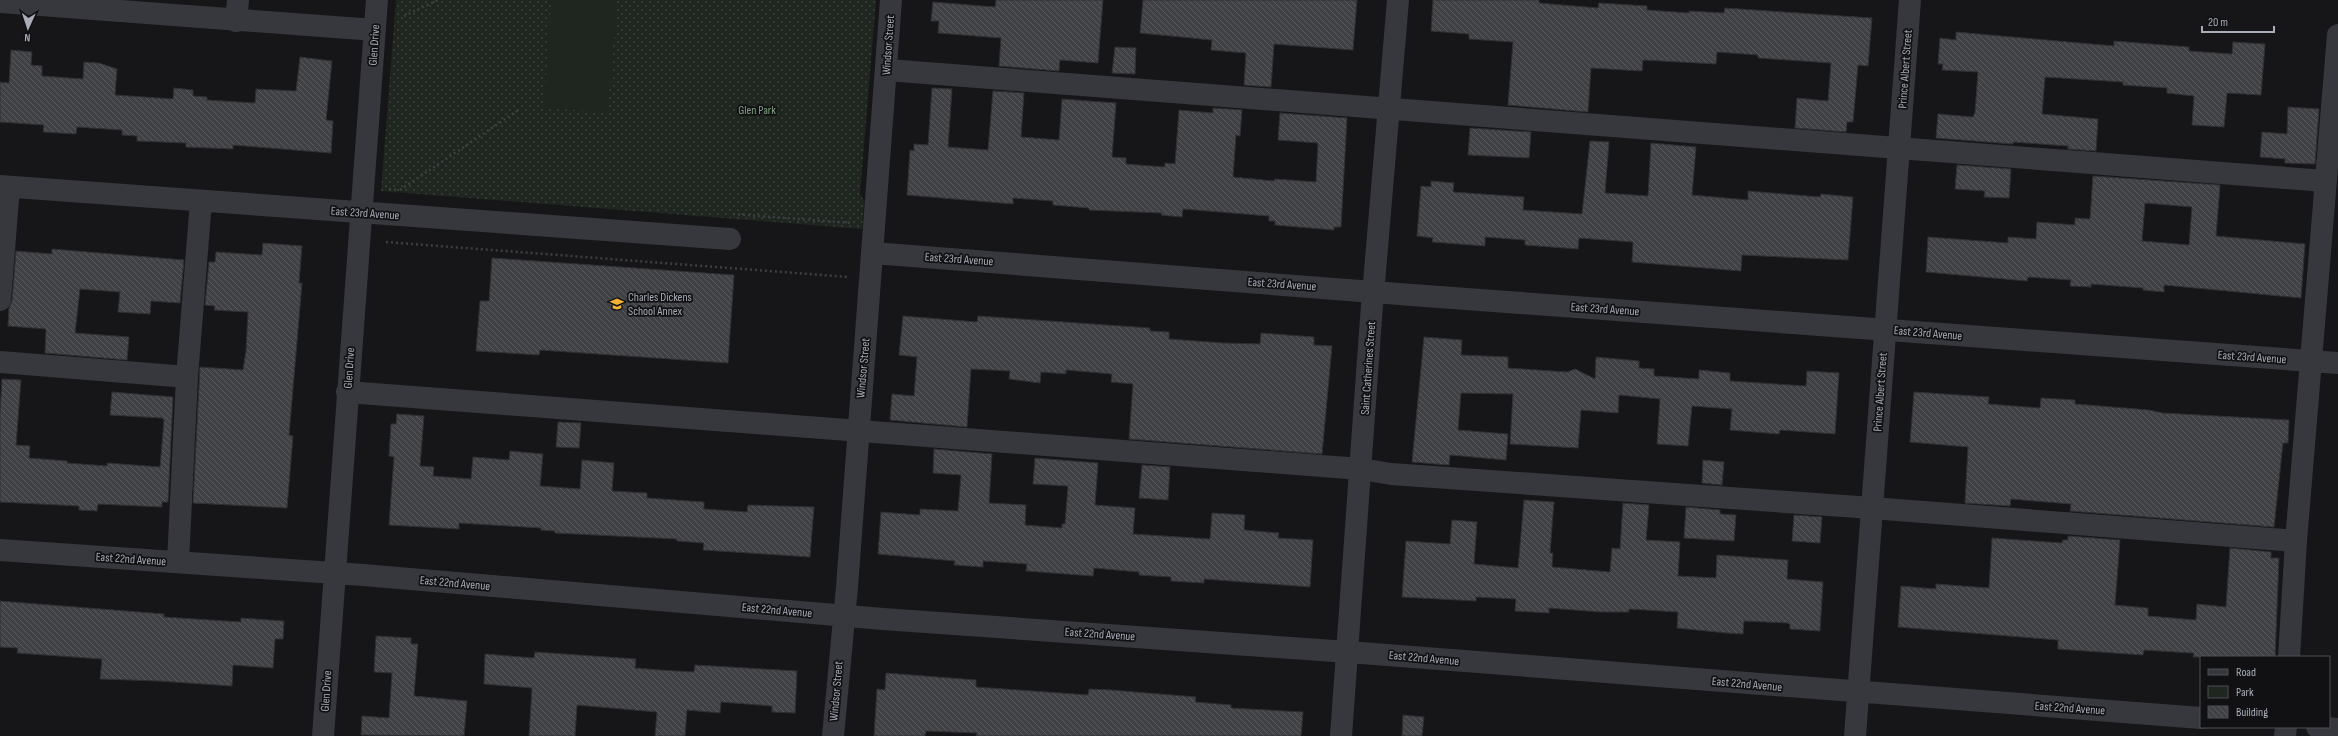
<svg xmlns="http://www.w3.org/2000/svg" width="2338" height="736" viewBox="0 0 2338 736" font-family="'Sofia Sans Condensed',sans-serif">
	<defs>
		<pattern id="green-dots" width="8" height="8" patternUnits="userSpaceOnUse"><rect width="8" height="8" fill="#1e261f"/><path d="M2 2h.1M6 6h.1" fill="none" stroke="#3c433d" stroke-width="1.8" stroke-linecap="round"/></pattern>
		<pattern id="building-back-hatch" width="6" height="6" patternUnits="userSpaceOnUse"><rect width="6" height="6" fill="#404145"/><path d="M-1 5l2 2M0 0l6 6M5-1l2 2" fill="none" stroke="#595a5e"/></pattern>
	</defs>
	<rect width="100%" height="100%" fill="#161618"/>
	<path fill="url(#green-dots)" d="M396,0H876L860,194L864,201L862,229L381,191Z"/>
	<path fill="#1e261f" d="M551,0H617L608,112L544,108Z"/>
	<path fill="url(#building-back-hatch)" stroke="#303034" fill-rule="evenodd" d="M996,0H1103L1098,63L1060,60L1059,71L999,66L1001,38L938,33L939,21H931L933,2L995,7Z
		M1143,0H1357L1353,50L1274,44L1271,87L1244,85L1246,53L1211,50L1212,40L1140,33Z
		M1433,0H1539V3L1598,8L1599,3L1647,6V10L1689,13V11L1724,13L1725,8L1872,18L1868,66L1858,65L1853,122H1847L1846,132L1795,128L1797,98L1828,101L1831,63L1758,58V55L1717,52L1716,64L1643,60L1642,71L1591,68L1588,112L1508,105L1513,42L1469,39V34L1431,31Z
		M1956,32L2114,46V41L2189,47V51L2232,54L2233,42L2265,44L2261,95L2227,93L2224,127L2192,125L2194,96L2167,93V88L2123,85V82L2045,77L2042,114L2098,119L2096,151L2068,149V146L2013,142V144L1936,138L1938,114L1973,117L1975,112L1978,72L1942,70L1943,64H1938L1940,38L1956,40Z
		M1115,47L1136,48L1135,74L1112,73Z
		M11,50L32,52L31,65L42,66V76L83,79L84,62L99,63L117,69L115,95L173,99L174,88L193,90V96L207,97V100L255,103L256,89L296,91L300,57L332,61L326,120L333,121L331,153L233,145V149L186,147V143L137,141V136L122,135V130L77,127L76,134L43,132L44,125L0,122V82L9,83Z
		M932,88L952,89L948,147L988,150L993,91L1024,93L1021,137L1059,140L1062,99L1116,103L1112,157L1126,158V164L1165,167V163L1175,164L1179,110L1213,113V108L1242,110L1240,136L1236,135L1233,177L1274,181L1275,179L1316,182L1318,143L1278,140L1280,113L1347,118L1341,227H1334V230L1275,225V221H1269V216L1183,209L1182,217L1161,215L1162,213L1089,210V208L1053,205V201L1013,198V204L907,195L910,150L914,151V144L928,145Z
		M2288,107L2319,109L2315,164L2285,163V159L2260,157L2262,132L2287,134Z
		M1470,128L1531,132L1529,158L1468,155Z
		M1590,141L1609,142L1605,193L1648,196L1651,143L1696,147L1692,195L1748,200V191L1820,197L1821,194L1853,197L1848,260L1742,255L1741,271L1632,262L1633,242L1579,238L1578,249L1525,245V240L1485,237V246L1432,242L1433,238L1417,236L1421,186L1431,187V181L1454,183L1453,192L1524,197L1523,210L1582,214Z
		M1957,165L2011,169L2009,198L1984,197L1985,191L1955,189Z
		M2093,176L2220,185L2216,236L2305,244L2301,298L2164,285V292L2143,290V288L2091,284V287L2070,286L2071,280L2028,277L2027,281L1926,272L1928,237L2008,243V237L2036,239L2037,222L2075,225V218L2090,219ZM2145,203L2192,207L2189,245L2142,241Z
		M263,243L302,246L299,283H302L289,435L293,436L287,508L193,503L200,367L243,370L246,351L248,312L214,310L215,306L205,305L209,262H215L216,252L262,255Z
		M52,249L184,260L180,303L151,301L150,314L118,312L120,292L80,289L75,333L129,337L127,360L45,353L46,329L8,326L9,308L12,301L16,251L52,254Z
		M492,258L734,275L728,363L540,350L539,355L476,351L480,301H489Z
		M903,316L977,322L978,316L1150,328V331L1169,332V339L1223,343L1260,344L1261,333L1314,337V345L1332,346L1322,454L1129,439L1133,384L1111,382L1112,374L1066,370V374L1041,372L1040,383L1009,379L1010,371L971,369L967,427L890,420L892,394L914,396L917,357L899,355Z
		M1424,337L1462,340L1461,355L1508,357V368L1567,372L1575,369L1595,379L1596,357L1639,361V368L1654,369V376L1699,379V370L1730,373V381L1806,386L1807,371L1839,373L1835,434L1780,430L1779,434L1730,430L1732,409L1692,406L1688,446L1657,444L1660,399L1619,395L1618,413L1581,410L1578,448L1510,444L1513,394L1461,393L1458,430L1508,434L1506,460L1450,455L1449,465L1412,462Z
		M2,379L21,380L16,445L30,446L29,458L67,461V463L107,466V463L160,467L164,420L162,418L110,415L112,392L173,397L168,502H162V507L98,504L97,511L79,510V506L0,502V413Z
		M1914,392L1989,397L1988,404L2040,408L2041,398L2075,400V404L2149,410L2163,413L2289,420L2288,443H2283L2274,527L2070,511L2071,504L2011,499L2010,506L1965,503L1968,447L1910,442Z
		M397,414L424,416L420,466L434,467L433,476L471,479L473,457L509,460L510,451L543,454L540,486L580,489L582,460L614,463L612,491L647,493V498L704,502V509L747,512L748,505L814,507L810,557L703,550L704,543L677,541V539L555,533V531L541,530V528L459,523V529L389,525L394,457L389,456L391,424H396Z
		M558,422L581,423L579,448L556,447Z
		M934,449L992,454L989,503L1026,505L1025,525L1062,528V524H1065L1068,486L1033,484L1035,458L1098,463L1095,505L1135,508L1133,534L1210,539L1212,513L1245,515L1244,530L1279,533L1278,538L1313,540L1310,587L1204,579V583L1171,581V577L1139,575V572L1094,568L1093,576L1026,571L1027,564L983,561V567L954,565L955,561L878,554L881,512L920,515V509L958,511L961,475L933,473Z
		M1703,460L1724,462L1722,485L1702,483Z
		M1142,465L1170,467L1168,500L1139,498Z
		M1524,500L1554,502L1550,553H1553L1552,567L1610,572L1612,548L1620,549L1623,503L1649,505L1646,540L1680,542L1678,576L1716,578L1717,555L1788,560L1787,579L1823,582L1820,631L1790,629V625L1788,623L1744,621L1743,634L1727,633L1677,628L1678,612L1629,609V612H1600L1549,608V613L1515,611L1516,599L1476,597V601L1402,597L1406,541L1450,544L1452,520L1477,522L1474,564L1518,568Z
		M1686,507L1720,510V514L1736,515L1734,541L1684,538Z
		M1794,515L1822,517L1820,543L1792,541Z
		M2068,536L2120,540L2115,605L2148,608V616L2196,620L2197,604L2226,607L2230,548L2271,552V558H2279L2275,657H2193L2194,653H2191L2144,650L2143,655L2071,650L2058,649V640L1898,627L1901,586L1936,589V584L1989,588L1992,538L2062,543L2063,540H2068Z
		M0,601L164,614V617L241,622V618L284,621L283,639H275L273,668L233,665L232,686L159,681L100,679L102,659L17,653L18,648L0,647Z
		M376,636L411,638V644H418L414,696L467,701L464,736L361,735L362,716L389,718L392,673L374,672Z
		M535,652L636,659L635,668L660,670L694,672L695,665L797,671L795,713L772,712V706L721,702L720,713L687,710L685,736H655L657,712L577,705L575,736H529L532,688L484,684L485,654L534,658Z
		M886,673L976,680V687L1088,695L1089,689L1111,690L1196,697L1195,702L1231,705V708L1303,712L1301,736H976L977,733L926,731L925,736H874L877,689L885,690Z
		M1403,715L1424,717L1422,736H1402Z"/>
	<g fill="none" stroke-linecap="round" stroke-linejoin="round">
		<path stroke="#3d3f44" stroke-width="2.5" stroke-dasharray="2 3" stroke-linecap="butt" d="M404,16L438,0
			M389,189L399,190
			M400,190L520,109
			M733,214L852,223
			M386,242L848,277"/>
		<path stroke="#37383d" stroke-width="22" d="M0,2L375,30
			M236,21L238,0
			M887,70L2325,181
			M0,186L730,239
			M873,253L1412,295L2338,363
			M0,300L9,187
			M0,362L187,377
			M347,392L1361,469L1391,474L1872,508L2296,541
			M0,550L363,575L883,619L1348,652L2201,718
			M178,562L187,377L201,201
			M2289,657L2296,541L2338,35
			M2317,727L2338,729
			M323,736L377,0
			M833,736L847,587L891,0
			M1341,736L1371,318L1398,0
			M1855,736L1910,0
			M2285,736L2286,727"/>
	</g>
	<defs>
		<g id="school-bare" transform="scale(1.08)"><path d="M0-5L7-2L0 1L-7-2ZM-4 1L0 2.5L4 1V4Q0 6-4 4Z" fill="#f2b134" stroke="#111113" stroke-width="2.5" paint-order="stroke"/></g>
	</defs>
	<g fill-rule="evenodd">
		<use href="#school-bare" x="617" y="304"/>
	</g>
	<g text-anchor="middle" stroke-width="3.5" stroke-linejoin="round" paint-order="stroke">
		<g font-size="12" fill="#a8adb8" stroke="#111113">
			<text transform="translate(374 45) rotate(-86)" y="4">Glen Drive</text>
			<text transform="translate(888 45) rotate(-86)" y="4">Windsor Street</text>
			<text transform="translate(1905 69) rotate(-86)" y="4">Prince Albert Street</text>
			<text transform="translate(365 213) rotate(4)" y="4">East 23rd Avenue</text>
			<text transform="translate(959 259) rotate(4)" y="4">East 23rd Avenue</text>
			<text transform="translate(1282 284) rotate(4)" y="4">East 23rd Avenue</text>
			<text transform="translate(1605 309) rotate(4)" y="4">East 23rd Avenue</text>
			<text transform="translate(1928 333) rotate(5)" y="4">East 23rd Avenue</text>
			<text transform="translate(2252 357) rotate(4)" y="4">East 23rd Avenue</text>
			<text transform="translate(349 368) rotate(-86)" y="4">Glen Drive</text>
			<text transform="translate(863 368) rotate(-85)" y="4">Windsor Street</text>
			<text transform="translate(1368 368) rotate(-86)" y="4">Saint Catherines Street</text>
			<text transform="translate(1880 392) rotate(-86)" y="4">Prince Albert Street</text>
			<text transform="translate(131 559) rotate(4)" y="4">East 22nd Avenue</text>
			<text transform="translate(455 583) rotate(5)" y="4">East 22nd Avenue</text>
			<text transform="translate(777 610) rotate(5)" y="4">East 22nd Avenue</text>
			<text transform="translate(1100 634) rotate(4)" y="4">East 22nd Avenue</text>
			<text transform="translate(1424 658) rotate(5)" y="4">East 22nd Avenue</text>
			<text transform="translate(1747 684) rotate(5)" y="4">East 22nd Avenue</text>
			<text transform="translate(326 691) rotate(-86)" y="4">Glen Drive</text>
			<text transform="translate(836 691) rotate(-85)" y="4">Windsor Street</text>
			<text transform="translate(2070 708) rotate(4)" y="4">East 22nd Avenue</text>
		</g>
		<g font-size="12" fill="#7fa381" stroke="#111113">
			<text x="757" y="114">Glen Park</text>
		</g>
		<g font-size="12" fill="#a8adb8" stroke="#111113" text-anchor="start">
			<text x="628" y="301">Charles Dickens<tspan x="628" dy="14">School Annex</tspan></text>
		</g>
	</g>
	<rect x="2200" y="656" width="130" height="72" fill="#111113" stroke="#4d4f55"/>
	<rect x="2208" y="669" width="20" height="6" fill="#37383d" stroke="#4d4f55"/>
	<text x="2236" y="676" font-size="12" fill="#a8adb8">Road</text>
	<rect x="2208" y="686" width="20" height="12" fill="#1e261f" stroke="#4d4f55"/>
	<text x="2236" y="696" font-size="12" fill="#a8adb8">Park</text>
	<rect x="2208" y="706" width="20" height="12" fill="url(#building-back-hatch)" stroke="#4d4f55"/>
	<text x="2236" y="716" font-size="12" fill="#a8adb8">Building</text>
	<g transform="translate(28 28) rotate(183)" stroke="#111113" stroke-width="3" paint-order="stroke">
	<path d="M0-3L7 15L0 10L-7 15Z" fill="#a8adb8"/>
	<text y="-6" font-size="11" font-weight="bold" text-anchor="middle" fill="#a8adb8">N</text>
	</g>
	<path d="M2202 26v6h72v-6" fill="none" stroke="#a8adb8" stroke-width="2"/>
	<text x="2208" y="26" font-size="12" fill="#a8adb8" stroke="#111113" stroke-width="3" paint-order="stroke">20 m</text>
</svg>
